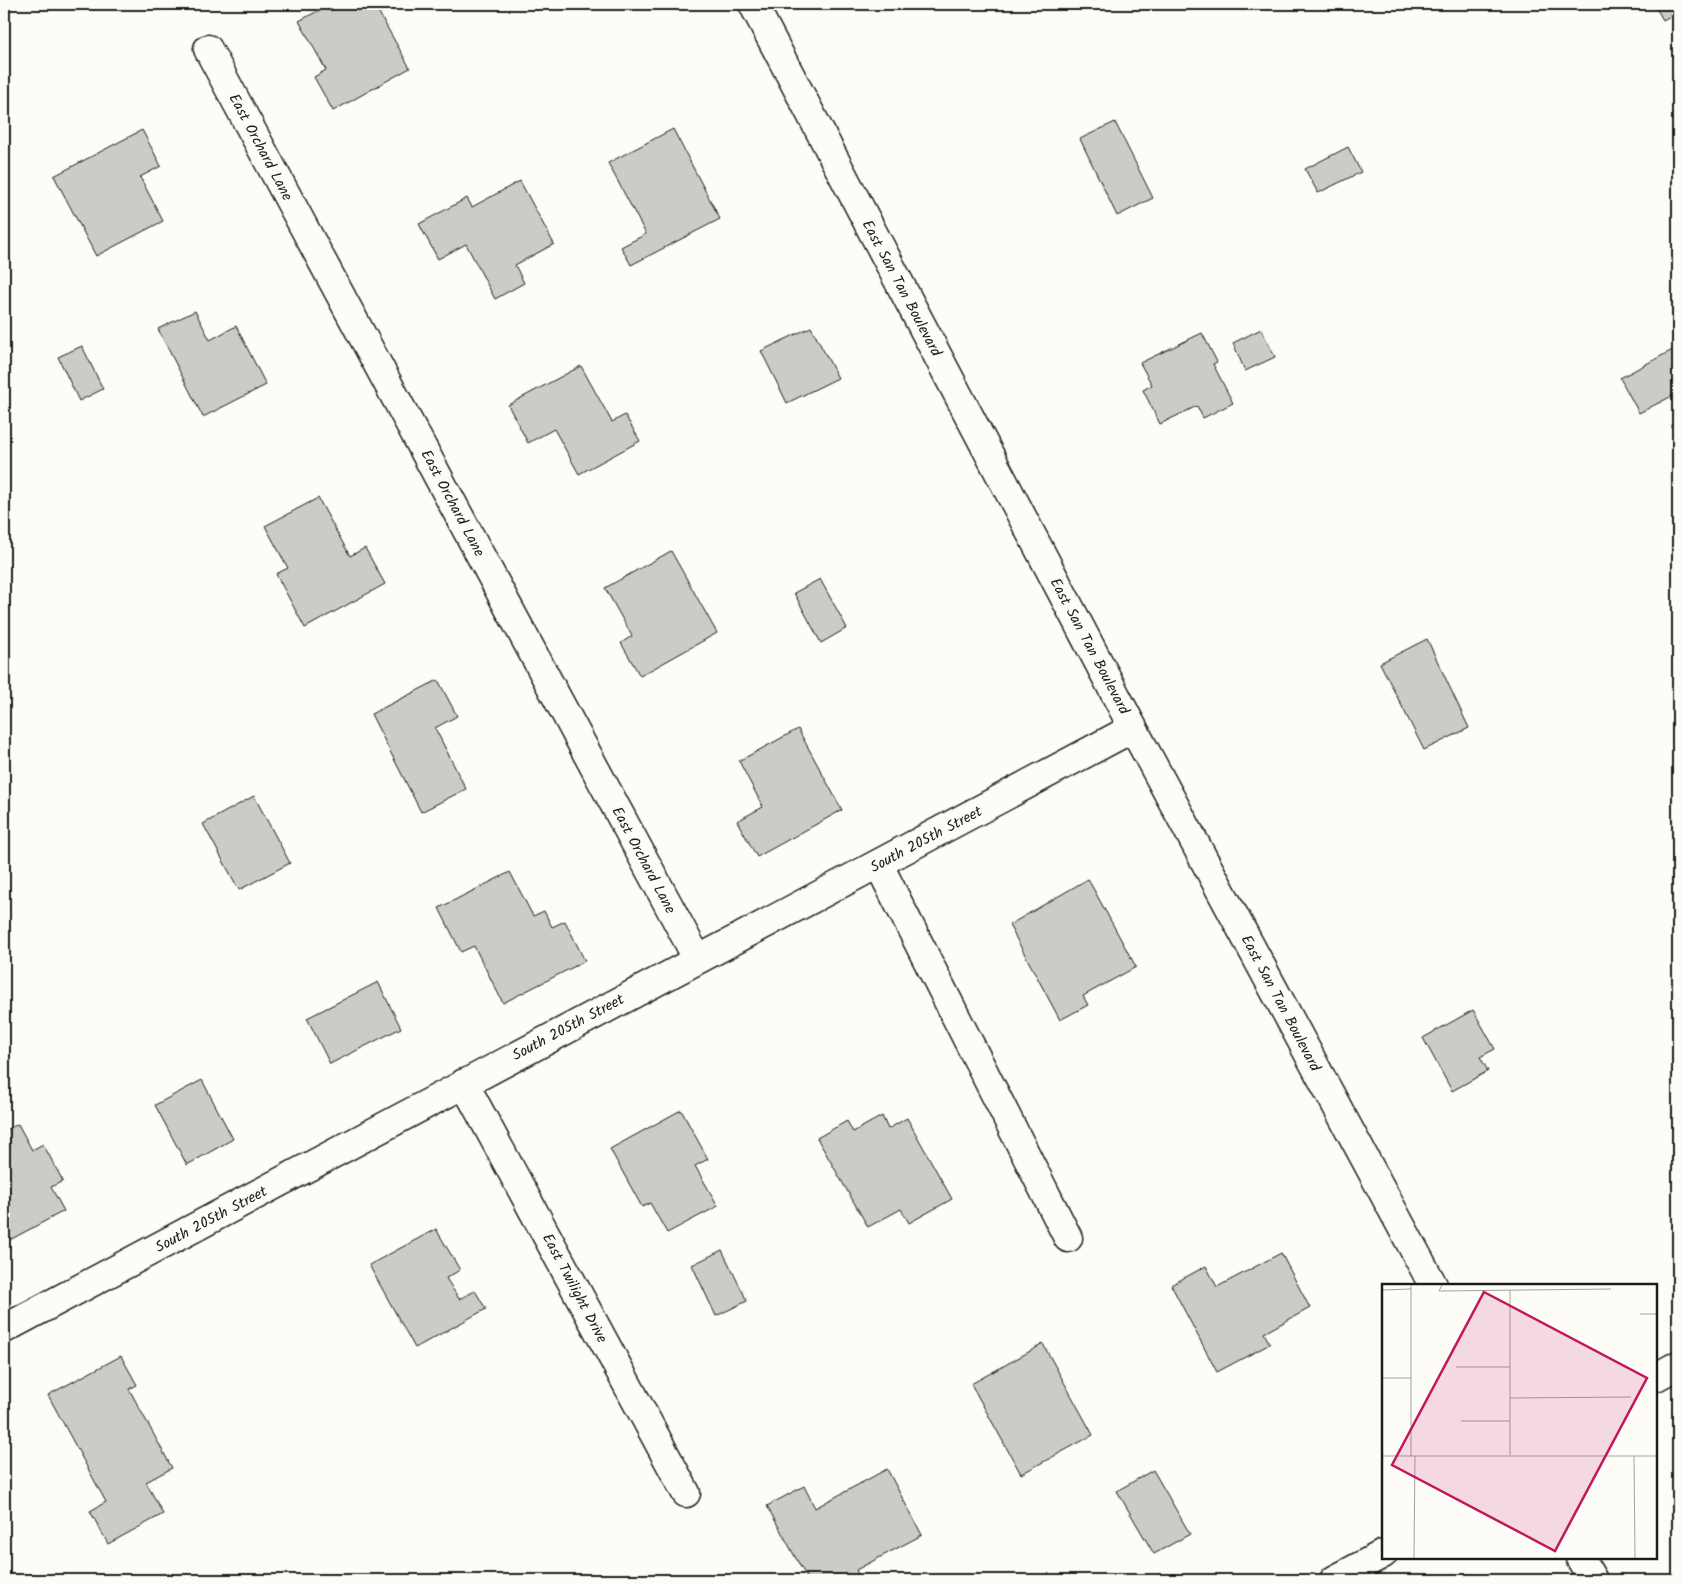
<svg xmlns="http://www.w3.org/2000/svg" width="1682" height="1584" viewBox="0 0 1682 1584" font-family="Kalam,sans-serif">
	<rect width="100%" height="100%" fill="#fdfcf7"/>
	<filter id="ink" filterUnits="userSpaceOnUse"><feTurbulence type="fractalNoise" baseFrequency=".02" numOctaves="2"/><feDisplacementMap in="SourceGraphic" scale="10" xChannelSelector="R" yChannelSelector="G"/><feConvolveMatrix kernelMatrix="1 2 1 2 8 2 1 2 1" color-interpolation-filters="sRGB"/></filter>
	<g filter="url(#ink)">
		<path fill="#cccbc8" stroke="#1c1c1c" d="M331,4H374L410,68L333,111L314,77L326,70L299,21Z
			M1654,4H1678V12L1663,20Z
			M1115,122L1153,198L1117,216L1080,139Z
			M673,129L720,219L631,265L621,247L646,234L608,163Z
			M142,130L161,166L140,177L163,221L96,256L54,176Z
			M1348,147L1361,172L1318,193L1305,169Z
			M520,181L554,244L515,265L524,283L495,299L466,244L438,259L419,224L467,198L472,207Z
			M195,311L210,340L236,326L266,385L203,417L158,329Z
			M811,327L838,378L787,403L761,351Z
			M1261,329L1275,357L1245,371L1233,343Z
			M1202,333L1217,362L1213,364L1233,403L1203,418L1197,406L1160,424L1143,390L1152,385L1140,363Z
			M82,346L103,389L79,401L58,357Z
			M1678,347V393L1639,413L1620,378Z
			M581,366L612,422L625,415L640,441L579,474L554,429L528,443L508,405Z
			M318,498L350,556L365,548L385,584L305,628L276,574L288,568L265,526Z
			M671,551L717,633L640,676L621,643L632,636L605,588Z
			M820,579L847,628L821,643L794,593Z
			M1427,639L1469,728L1424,750L1380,663Z
			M438,680L457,716L435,728L466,789L421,812L371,714Z
			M798,729L842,810L757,857L737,821L763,807L739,761Z
			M254,796L290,863L239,890L203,824Z
			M510,872L533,916L544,911L552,927L565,921L585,961L503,1003L474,946L461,952L439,908Z
			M1088,879L1136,967L1083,996L1088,1005L1060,1020L1009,925Z
			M378,982L401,1028L330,1064L307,1018Z
			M1473,1010L1495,1049L1480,1057L1488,1071L1452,1091L1423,1038Z
			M202,1080L233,1139L187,1165L155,1105Z
			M681,1110L708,1159L695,1166L718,1206L667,1233L650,1203L642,1207L610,1149Z
			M882,1116L888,1129L907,1118L952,1199L909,1223L901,1209L868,1227L817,1138L847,1121L853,1132Z
			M18,1124L32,1150L43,1144L63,1181L51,1187L64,1211L4,1243V1131Z
			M436,1229L460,1270L446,1278L459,1299L475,1291L486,1309L415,1348L369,1265Z
			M722,1250L747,1301L716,1316L692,1265Z
			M1281,1253L1310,1308L1264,1333L1270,1344L1217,1372L1171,1285L1206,1266L1217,1287Z
			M1043,1344L1093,1435L1021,1474L971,1384Z
			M121,1356L137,1385L129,1389L172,1468L146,1482L163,1514L108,1544L90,1511L106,1502L48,1395Z
			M887,1469L922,1535L856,1570L861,1580H808L767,1506L804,1486L815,1508Z
			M1153,1470L1190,1534L1154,1554L1117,1491Z"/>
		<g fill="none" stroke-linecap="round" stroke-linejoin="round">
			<g stroke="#1c1c1c" stroke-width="31">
				<path id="street" d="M208,49L697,958
					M879,865L1068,1238
					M464,1083L686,1493
					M4,1329L1133,728
					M1656,1377L1678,1365
					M1334,1580L1383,1554"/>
			</g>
			<g stroke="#1c1c1c" stroke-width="31">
				<path id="secondary" d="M753,4L1133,728L1433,1285
					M1580,1558L1593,1580"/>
			</g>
			<use href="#street" stroke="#fdfcf7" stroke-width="28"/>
			<use href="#secondary" stroke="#fdfcf7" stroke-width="28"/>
		</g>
	</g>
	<g text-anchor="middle" stroke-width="4" stroke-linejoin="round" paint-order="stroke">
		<g font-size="15" fill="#1c1c1c" stroke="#fdfcf7">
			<text transform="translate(261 147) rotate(62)" y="5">East Orchard Lane</text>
			<text transform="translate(902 288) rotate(62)" y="5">East San Tan Boulevard</text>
			<text transform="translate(453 503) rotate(62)" y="5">East Orchard Lane</text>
			<text transform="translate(1090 646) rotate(62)" y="5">East San Tan Boulevard</text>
			<text transform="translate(926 839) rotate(-28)" y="5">South 205th Street</text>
			<text transform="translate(644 860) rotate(62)" y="5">East Orchard Lane</text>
			<text transform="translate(1281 1003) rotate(62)" y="5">East San Tan Boulevard</text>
			<text transform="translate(568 1027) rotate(-28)" y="5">South 205th Street</text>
			<text transform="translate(211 1219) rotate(-28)" y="5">South 205th Street</text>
			<text transform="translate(575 1288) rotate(62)" y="5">East Twilight Drive</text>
		</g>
	</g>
	<g transform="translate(1382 1284)">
		<rect width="275" height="275" fill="#fdfcf7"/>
		<path fill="none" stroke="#a3a29f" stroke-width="1" d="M29,1V172M60,1L57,7L229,5M0,6L29,5M128,6V171M258,30H275M74,83H128M0,94H29M128,114L249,113M79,137H128M0,172H275M252,172L253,274M32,274L33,172"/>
		<path fill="#c2185b" fill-opacity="0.15" stroke="#c2185b" stroke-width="2.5" d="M102,8L265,94L173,267L10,181Z"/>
		<rect width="275" height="275" fill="none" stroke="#1c1c1c" stroke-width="2.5"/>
	</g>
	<rect width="1682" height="1584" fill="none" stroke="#fdfcf7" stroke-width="20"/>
	<rect x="10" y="10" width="1662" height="1564" fill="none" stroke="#1c1c1c" stroke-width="2" filter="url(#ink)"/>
</svg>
